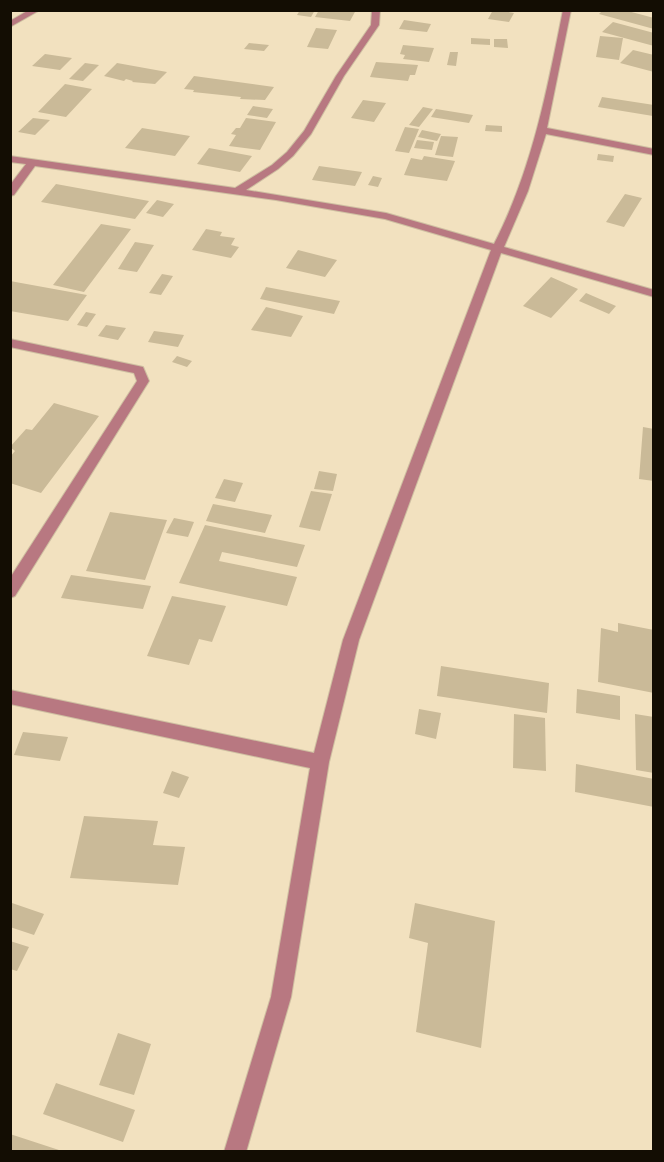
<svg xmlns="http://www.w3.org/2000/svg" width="664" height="1162" viewBox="0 0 664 1162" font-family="'Archivo Narrow',sans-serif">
	<rect width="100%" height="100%" fill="#f2e1bf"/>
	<path fill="#caba98" d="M300,10H315L311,17L297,15Z
		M319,10H356L350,21L315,17Z
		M493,10H497L514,13L509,22L488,19Z
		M603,10H624L654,18V29L599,14Z
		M404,20L431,24L427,32L399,29Z
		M613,22L654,33V46L602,32Z
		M316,28L337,30L328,49L307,47Z
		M600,36L623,38L619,60L596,57Z
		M471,38L490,39V45L471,44Z
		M494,39H507L508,48L494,47Z
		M249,43L269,45L264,51L244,49Z
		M403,45L434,48L429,62L403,59L405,55L400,54Z
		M633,50L654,55V72L620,63Z
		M450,52H458L456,66L447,65Z
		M45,54L72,58L60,70L32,66Z
		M376,62L418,65L415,75H410L408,81L370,77Z
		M85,63L99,65L83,81L69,79Z
		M117,63L167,72L155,84L132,82L133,81L126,79L124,81L104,76Z
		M194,76L274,87L265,100L240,99L241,97L193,92L194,90L184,89Z
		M65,84L92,89L66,117L38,112Z
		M602,97L654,105L653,116L598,107Z
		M363,100L386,103L374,122L351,118Z
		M253,106L273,109L267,118L247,115Z
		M423,107L433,109L419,127L409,125Z
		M436,109L473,115L469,123L431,117Z
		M33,118L50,120L35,135L18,132Z
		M246,118L276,122L260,150L229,146L236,135L231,134L236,128H240Z
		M486,125L502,126V132L485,131Z
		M405,127L419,129L409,153L395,151Z
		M142,128L190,136L175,156L125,148Z
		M422,130L441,134L437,141L418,137Z
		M441,136L458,137L453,157L435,155Z
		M417,140L434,142L432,150L414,148Z
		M209,148L252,156L240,172L197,164Z
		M598,154L614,156L613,162L597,160Z
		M424,156L455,161L447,181L404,175L411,158L422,160Z
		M319,166L362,172L355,186L312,180Z
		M373,176L382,178L378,187L368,185Z
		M56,184L149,201L135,219L41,202Z
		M625,194L642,198L624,227L606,222Z
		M157,200L174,204L163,217L146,213Z
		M101,224L131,229L84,292L53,285Z
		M206,229L222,232L220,236L235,238L231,245L239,247L231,258L192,250Z
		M135,242L154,245L137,272L118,269Z
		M298,250L337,260L325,277L286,268Z
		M162,274L173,276L161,295L149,293Z
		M551,277L578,289L551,318L523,306Z
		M10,281L87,295L68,321L10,311Z
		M266,287L340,301L334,314L260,299Z
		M586,293L616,306L609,314L579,301Z
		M266,307L303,316L291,337L251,330Z
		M86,312L96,314L87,327L77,325Z
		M106,325L126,328L118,340L98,336Z
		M154,331L184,335L178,347L148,342Z
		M177,356L192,361L187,367L172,362Z
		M54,403L99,416L41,493L10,483V457L15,451L10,447L26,429L32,430Z
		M643,427L654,429V481L639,479Z
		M319,471L337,474L333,491L314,489Z
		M224,479L243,483L235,502L215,498Z
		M311,491L332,494L320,531L299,527Z
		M213,504L272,515L265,533L206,521Z
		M110,512L167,520L145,580L86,571Z
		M174,518L194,522L188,537L166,533Z
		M205,525L305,545L297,567L222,552L219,561L297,577L287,606L179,583Z
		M71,575L151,586L143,609L61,598Z
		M172,596L226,606L212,642L199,639L189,665L147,656Z
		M618,623L654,630V693L598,682L601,628L618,632Z
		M441,666L549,683L547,713L437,696Z
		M577,689L620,696V720L576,713Z
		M419,709L441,713L436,739L415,734Z
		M514,714L545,718L546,771L513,768Z
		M635,714L654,717V773L636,770Z
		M23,732L68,737L60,761L14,755Z
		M576,764L654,779V807L575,792Z
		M172,771L189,777L179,798L163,793Z
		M84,816L158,821L153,845L185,847L178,885L70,878Z
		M12,903L44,914L34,935L10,927Z
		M415,903L495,921L481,1048L416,1032L428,943L409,938Z
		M10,941L29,947L17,971L10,969Z
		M118,1033L151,1044L134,1095L99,1085Z
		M56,1083L135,1110L123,1142L43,1114Z
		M10,1134L62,1151V1152H10Z"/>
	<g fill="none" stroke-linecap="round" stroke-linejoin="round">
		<g stroke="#cebfa1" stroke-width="2">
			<path id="street" d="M29,10H40L10,27V21Z
				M372,10H380L379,25L344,76L311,134L293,156L278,169L246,190L386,213L494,244C532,170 547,91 563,10H571L547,128L654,149V155L546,134L528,191L504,247L654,290V297L501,253L359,640L329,762L291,997L246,1152H224L271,997L310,768L10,704V690L314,753L343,640L491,250L385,219L276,200L35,166L14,195L10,196V185L26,164L10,162V156L235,188L272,165L287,152L304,131L336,76L371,25Z
				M10,339L143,367L149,381L15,596L10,598V578L137,381L134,373L10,347Z"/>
		</g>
		<use href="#street" fill="#b87881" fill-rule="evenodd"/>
	</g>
	<rect width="664" height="1162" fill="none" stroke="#130d03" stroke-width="24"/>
</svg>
